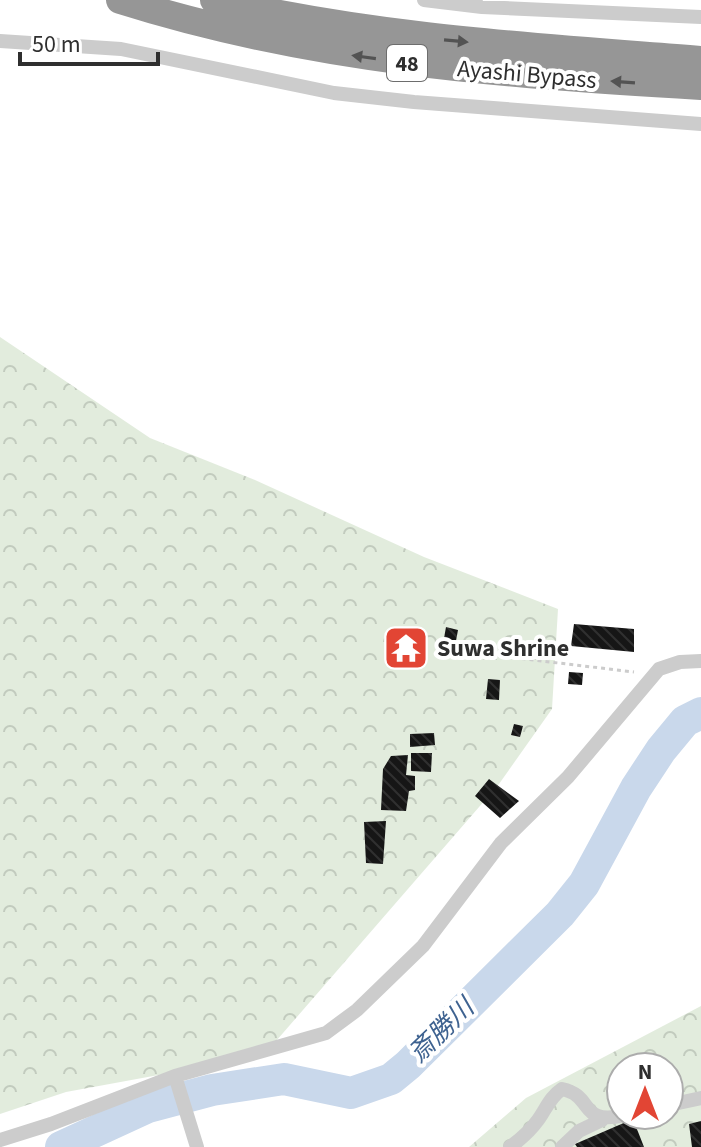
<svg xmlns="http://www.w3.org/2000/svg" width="701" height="1147" viewBox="0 0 701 1147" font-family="'Source Sans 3','Noto Sans JP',sans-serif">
	<defs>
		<pattern id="forest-crowns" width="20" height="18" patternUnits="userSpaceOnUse" patternTransform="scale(2)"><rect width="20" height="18" fill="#e2ecdd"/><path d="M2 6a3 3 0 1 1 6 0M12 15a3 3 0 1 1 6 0" fill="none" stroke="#c2cbbe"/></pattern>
		<pattern id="building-back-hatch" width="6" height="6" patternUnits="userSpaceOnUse" patternTransform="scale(2)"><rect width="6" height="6" fill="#161616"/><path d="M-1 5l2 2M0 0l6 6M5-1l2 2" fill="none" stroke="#303030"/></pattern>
	</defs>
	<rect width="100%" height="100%" fill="#fff"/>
	<path fill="url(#forest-crowns)" fill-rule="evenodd" d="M0,337L150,438L255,480L424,557L558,609L552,709L499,784L270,1048L175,1072L66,1092L0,1114Z
		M701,1006V1147H469L526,1098ZM621,1067H669V1115H621Z"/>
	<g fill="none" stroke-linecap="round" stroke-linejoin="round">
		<path stroke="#c9d8eb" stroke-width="32" d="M61,1147L148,1107L212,1090L284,1079L351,1093L391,1079L408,1065L560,914L584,884L636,788L661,750L685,721L701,713"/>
	</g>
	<path fill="url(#building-back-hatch)" d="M574,624L634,629V652L571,646Z
		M393,627L425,632L419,669L387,664Z
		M446,627L458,630L453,657L441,655Z
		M569,672L583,673L582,685L568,684Z
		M488,679L500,680L499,700L486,699Z
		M514,724L523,726L520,737L511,735Z
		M434,733L435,745L410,747V734Z
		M411,753H432L431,772L411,771Z
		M408,755L406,775L415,776V790L409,791L406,811L381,810L383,769L391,756Z
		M489,779L519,801L500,818L475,796Z
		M386,821L383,864L366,863L364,822Z
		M633,1119L644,1147H577L575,1144Z
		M701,1121V1147H692L689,1124Z"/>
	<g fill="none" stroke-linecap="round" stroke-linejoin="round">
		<path stroke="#ccc" stroke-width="3" stroke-dasharray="4 4" stroke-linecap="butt" d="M466,652L634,672"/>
		<path stroke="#ccc" stroke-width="14" d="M424,0L482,7L701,17
			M0,41L121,49L334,93L414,102L701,124
			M175,1076L197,1147
			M669,1105L701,1098
			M0,1140L51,1124L175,1076L326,1033L357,1010L423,946L501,843L568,777L659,669L680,662L701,661
			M510,1147C521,1139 530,1131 538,1120C546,1109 550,1097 562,1089C595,1096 578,1126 625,1115
			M562,1147L579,1131L602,1120"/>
		<path stroke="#969696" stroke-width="28" d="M120,0C313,61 500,74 701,86
			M214,0C374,38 537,47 701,60"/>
	</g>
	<defs><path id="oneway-solid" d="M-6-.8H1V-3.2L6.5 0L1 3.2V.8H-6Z" transform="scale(2)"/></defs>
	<g fill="#535353">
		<use href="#oneway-solid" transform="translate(456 41) rotate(5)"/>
		<use href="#oneway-solid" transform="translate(364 57) rotate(-172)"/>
		<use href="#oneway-solid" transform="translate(623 82) rotate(-176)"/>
	</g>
	<defs>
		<g id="temple-square" transform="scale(2.3)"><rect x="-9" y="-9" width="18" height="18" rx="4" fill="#e24534" stroke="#fff"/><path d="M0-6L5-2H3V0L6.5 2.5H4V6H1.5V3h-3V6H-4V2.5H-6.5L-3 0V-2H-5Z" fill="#fff"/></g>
	</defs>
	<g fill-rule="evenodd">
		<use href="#temple-square" x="406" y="648"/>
	</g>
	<g text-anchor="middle" stroke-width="8" stroke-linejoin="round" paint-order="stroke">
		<rect fill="#fff" stroke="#6d6d6d" stroke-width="2" x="387" y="45" width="40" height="36" rx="6"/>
		<g font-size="22" font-weight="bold" fill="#2f2f2f">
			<text x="407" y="71">48</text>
		</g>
		<g font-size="24" fill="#2f2f2f" stroke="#fff">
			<text transform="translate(527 74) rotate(5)" y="8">Ayashi Bypass</text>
		</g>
		<g font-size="24" font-weight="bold" fill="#2f2f2f" stroke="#fff" text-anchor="start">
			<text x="437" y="656">Suwa Shrine</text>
		</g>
		<g font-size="26" font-style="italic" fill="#3e6290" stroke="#fff">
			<text transform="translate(441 1030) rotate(-44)" y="9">斎勝川</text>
		</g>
	</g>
	<g transform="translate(645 1091)"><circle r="38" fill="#ffffff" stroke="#acacac" stroke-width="2"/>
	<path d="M0-6L14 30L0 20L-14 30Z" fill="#e24534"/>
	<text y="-12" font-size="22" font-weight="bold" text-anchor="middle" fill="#2f2f2f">N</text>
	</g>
	<path d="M20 52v12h138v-12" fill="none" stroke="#2f2f2f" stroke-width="4"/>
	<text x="32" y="52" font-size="24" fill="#2f2f2f" stroke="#ffffff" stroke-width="6" paint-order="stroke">50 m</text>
</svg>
